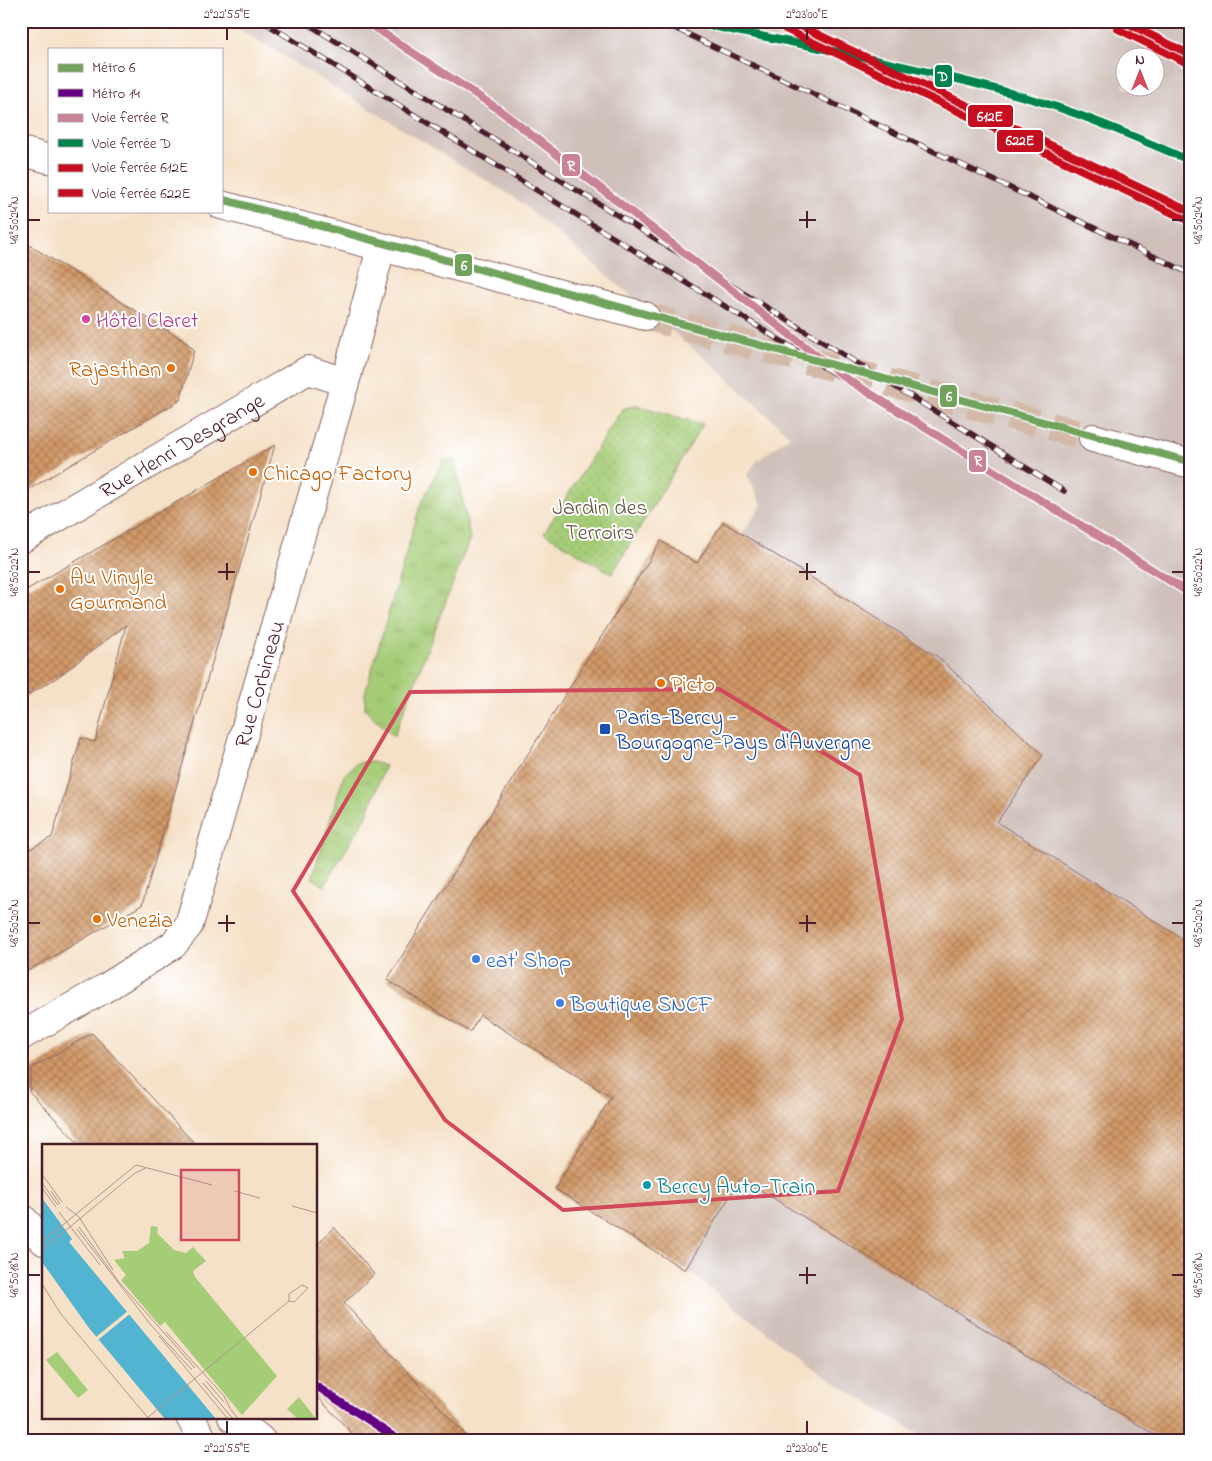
<svg xmlns="http://www.w3.org/2000/svg" width="1212" height="1461" viewBox="0 0 1212 1461" font-family="'Indie Flower',sans-serif">
	<defs>
		<pattern id="grass-tufts" width="24" height="20" patternUnits="userSpaceOnUse" patternTransform="scale(1.25)"><rect width="24" height="20" fill="#a5cc77"/><path d="M3 7l-1-3M5 7V3M7 7l1-3M15 17l-1-3M17 17v-4M19 17l1-3" fill="none" stroke="#90af67"/></pattern>
		<pattern id="park-dots" width="8" height="8" patternUnits="userSpaceOnUse" patternTransform="scale(1.25)"><rect width="8" height="8" fill="#a5cc77"/><path d="M2 2h.1M6 6h.1" fill="none" stroke="#90af67" stroke-width="1.8" stroke-linecap="round"/></pattern>
		<pattern id="building-cross-hatch" width="8" height="8" patternUnits="userSpaceOnUse" patternTransform="scale(1.25)"><rect width="8" height="8" fill="#d19a68"/><path d="M0 0l8 8M0 8l8-8" fill="none" stroke="#ac7d56"/></pattern>
	</defs>
	<rect width="100%" height="100%" fill="#fff"/>
	<filter id="ink" filterUnits="userSpaceOnUse"><feTurbulence type="fractalNoise" baseFrequency=".02" numOctaves="2"/><feDisplacementMap in="SourceGraphic" scale="10" xChannelSelector="R" yChannelSelector="G"/><feConvolveMatrix kernelMatrix="1 2 1 2 8 2 1 2 1" color-interpolation-filters="sRGB"/></filter>
	<filter id="wash" filterUnits="userSpaceOnUse"><feTurbulence type="fractalNoise" baseFrequency=".0096" numOctaves="4" result="noise"/><feDisplacementMap in="SourceGraphic" scale="20" xChannelSelector="R" yChannelSelector="G"/><feGaussianBlur stdDeviation="1.12" result="paint"/><feColorMatrix in="noise" values="0 0 0 0 0 0 0 0 0 0 0 0 0 0 0 0 0 1.4 0 .05"/><feComposite in="paint" operator="in"/></filter>
	<g filter="url(#wash)">
		<rect width="100%" height="100%" fill="#f5e1c7"/>
		<path fill="#cfc0ba" fill-rule="evenodd" d="M226,21H1191V1440H928L821,1374L686,1270L555,1189L611,1097L480,1015L470,1032L387,980L458,867L697,563L742,534L762,505L747,475L756,462L790,436L717,369L518,200ZM1124,58H1154V88H1124Z"/>
		<path fill="url(#grass-tufts)" stroke="#787651" d="M443,460H455L470,538L394,737L365,709V693L420,506Z
			M369,761L385,766L367,815L324,886L312,878L344,775L357,763Z"/>
		<path fill="url(#park-dots)" stroke="#787651" d="M636,405L703,424L612,574L544,533L622,409Z"/>
		<g id="blocks">
			<path fill="url(#building-cross-hatch)" d="M21,240L186,342L194,350L180,400L21,494Z
				M275,445L142,905L21,975V854L52,837L81,738L95,742L126,625L56,678L21,699V593Z
				M723,522L938,657L1043,755L997,822L1191,944V1440H1163L741,1178L685,1270L555,1189L611,1097L480,1015L470,1032L387,980L661,541L697,563Z
				M92,1033L196,1145H80L29,1091L32,1068Z
				M334,1227L374,1274L344,1303L470,1440H358L316,1395V1246Z"/>
		</g>
	</g>
	<g filter="url(#ink)">
		<use href="#blocks" fill-opacity="0" stroke="#866362" stroke-width="1"/>
		<g fill="none" stroke-linecap="round" stroke-linejoin="round">
			<path stroke="#d3baa8" stroke-width="28" stroke-dasharray="28 14" stroke-linecap="butt" d="M645,316L1093,438"/>
			<g stroke="#866362" stroke-width="30">
				<g id="street">
					<path id="s1" d="M21,539L308,370L345,382"/>
					<path id="s2" d="M21,1036L107,987L173,945L189,925L348,372L381,248"/>
					<path d="M21,1217L44,1241"/>
					<path d="M190,1417L203,1440"/>
					<path d="M232,1417L261,1440"/>
				</g>
			</g>
			<g stroke="#866362" stroke-width="30">
				<path id="primary" d="M21,151L49,159
					M221,205L645,316
					M1093,438L1191,464"/>
			</g>
			<use href="#street" stroke="#fff" stroke-width="28"/>
			<use href="#primary" stroke="#fff" stroke-width="28"/>
			<g stroke="#4a1f2b" stroke-width="5.5">
				<path id="rail" d="M262,21L903,416
					M303,21L1064,491
					M660,21L1191,274"/>
			</g>
			<use href="#rail" stroke="#fff" stroke-width="4" stroke-dasharray="11" stroke-linecap="butt"/>
			<g stroke="#fff" stroke-width="11">
				<path id="rail-1" d="M365,21L498,109L847,379L1191,594"/>
			</g>
			<g stroke="#fff" stroke-width="11">
				<path id="rail-2" d="M687,21C799,44 911,65 1021,96C1079,112 1135,137 1191,161"/>
			</g>
			<g stroke="#fff" stroke-width="11">
				<path id="rail-3" d="M790,21L1191,212
					M1123,21L1191,55"/>
			</g>
			<g stroke="#fff" stroke-width="11">
				<path id="rail-4" d="M785,29L1187,220
					M1118,29L1187,63"/>
			</g>
			<use href="#rail-1" stroke="#c98396" stroke-width="8"/>
			<use href="#rail-2" stroke="#00824e" stroke-width="8"/>
			<use href="#rail-3" stroke="#c50e1f" stroke-width="8"/>
			<use href="#rail-4" stroke="#c50e1f" stroke-width="8"/>
			<g stroke="#fff" stroke-width="11">
				<path id="metro-1" d="M221,199L1191,462"/>
			</g>
			<g stroke="#fff" stroke-width="11">
				<path id="metro-2" d="M316,1386L399,1440"/>
			</g>
			<use href="#metro-1" stroke="#71a35d" stroke-width="8"/>
			<use href="#metro-2" stroke="#640082" stroke-width="8"/>
		</g>
	</g>
	<path fill="none" stroke="#d1495b" stroke-width="4" stroke-linejoin="round" d="M719,689L860,775L902,1019L838,1191L563,1210L445,1120L293,891L410,692Z"/>
	<path fill="none" stroke="#4a1f2b" stroke-width="2" d="M227,28V40M807,28V40M807,211V228M28,220H40M799,220H816M1172,220H1184M227,563V580M807,563V580M28,572H40M218,572H235M799,572H816M1172,572H1184M227,915V932M807,915V932M28,923H40M218,923H235M799,923H816M1172,923H1184M807,1267V1284M28,1275H40M799,1275H816M1172,1275H1184M227,1421V1434M807,1421V1434"/>
	<circle fill="#d1479c" stroke="#fff" stroke-width="2" cx="86" cy="319" r="5"/>
	<g fill="#e8710a" stroke="#fff" stroke-width="2">
		<circle cx="171" cy="368" r="5"/>
		<circle cx="253" cy="472" r="5"/>
		<circle cx="60" cy="589" r="5"/>
		<circle cx="661" cy="683" r="5"/>
		<circle cx="97" cy="919" r="5"/>
	</g>
	<rect fill="#1a4fb4" stroke="#fff" stroke-width="2" x="599" y="723" width="12" height="12" rx="2.5"/>
	<g fill="#3f7fe0" stroke="#fff" stroke-width="2">
		<circle cx="476" cy="959" r="5"/>
		<circle cx="560" cy="1003" r="5"/>
	</g>
	<circle fill="#0f9aa8" stroke="#fff" stroke-width="2" cx="647" cy="1185" r="5"/>
	<g text-anchor="middle" stroke-width="4" stroke-linejoin="round" paint-order="stroke">
		<g font-size="22" fill="#b23c85" stroke="#fff" text-anchor="start">
			<text x="96" y="327">Hôtel Claret</text>
		</g>
		<g font-size="22" fill="#c56008" stroke="#fff" text-anchor="start">
			<text x="161" y="376" text-anchor="end">Rajasthan</text>
			<text x="263" y="480">Chicago Factory</text>
			<text x="70" y="584">Au Vinyle<tspan x="70" dy="25">Gourmand</tspan></text>
			<text x="671" y="691">Picto</text>
			<text x="107" y="927">Venezia</text>
		</g>
		<g font-size="22" fill="#4a1f2b" stroke="#fff">
			<text dy="8" stroke="none"><textPath href="#s1" startOffset="186">Rue Henri Desgrange</textPath></text>
			<text dy="8" stroke="none"><textPath href="#s2" startOffset="454">Rue Corbineau</textPath></text>
		</g>
		<g font-size="22" fill="#655342" stroke="#fff">
			<text x="600" y="514">Jardin des<tspan x="600" dy="25">Terroirs</tspan></text>
		</g>
		<g font-size="22" fill="#164399" stroke="#fff" text-anchor="start">
			<text x="616" y="724">Paris-Bercy -<tspan x="616" dy="25">Bourgogne-Pays d'Auvergne</tspan></text>
		</g>
		<g font-size="22" fill="#366cbe" stroke="#fff" text-anchor="start">
			<text x="486" y="967">eat' Shop</text>
			<text x="570" y="1011">Boutique SNCF</text>
		</g>
		<g font-size="22" fill="#0d838f" stroke="#fff" text-anchor="start">
			<text x="657" y="1193">Bercy Auto-Train</text>
		</g>
	</g>
	<g transform="translate(42 1144)">
		<rect width="275" height="275" fill="#f5e1c7"/>
		<path d="M109,82L116,83L115,89L132,106L144,109L151,103L164,117L151,127L153,133L235,232L200,271L123,178L118,182L79,136L84,131L72,116L83,114L80,107H95L107,99ZM257,253L268,267L274,275H256L245,265Z" fill="#a5cc77"/>
		<path d="M166,171L173,181L154,196L150,192L159,183L161,185L156,179ZM15,208L46,246L36,254L4,216Z" fill="#a5cc77"/>
		<path d="M0,54L30,95L27,98L174,275H123L47,184L0,118Z" fill="#52b4d1"/>
		<path d="M87,166L89,169L56,196L54,193Z" fill="#f5e1c7"/>
		<path fill="none" stroke="#b19389" stroke-width="1" d="M0,30L20,58M0,39L16,61M0,44L14,63M9,47L18,60M192,47L218,54M250,62L275,69M24,63L37,73L71,126M17,68L58,121M37,83L77,138L153,224M35,85L108,180L150,226M0,98L94,21L170,41M0,106L93,29L104,24M0,140L19,170L107,275M247,157L252,158L266,144M124,188L182,252L188,264M117,192L186,275M164,237L182,258M161,239L191,275M187,263L196,275M104,275L247,157V150L260,141L266,144"/>
		<path fill="#d1495b" fill-opacity="0.15" stroke="#d1495b" stroke-width="2.5" d="M139,26H197V96H139Z"/>
		<rect width="275" height="275" fill="none" stroke="#4a1f2b" stroke-width="2.5"/>
	</g>
	<g stroke="#fff" stroke-width="2">
		<rect x="934" y="64" width="19" height="24" rx="5" fill="#00824e"/>
		<rect x="967" y="104" width="47" height="24" rx="5" fill="#c50e1f"/>
		<rect x="996" y="129" width="48" height="24" rx="5" fill="#c50e1f"/>
		<rect x="561" y="153" width="20" height="24" rx="5" fill="#c98396"/>
		<rect x="454" y="253" width="19" height="24" rx="5" fill="#71a35d"/>
		<rect x="939" y="384" width="19" height="24" rx="5" fill="#71a35d"/>
		<rect x="968" y="449" width="19" height="24" rx="5" fill="#c98396"/>
	</g>
	<g font-size="14" text-anchor="middle" font-weight="bold" fill="#fff">
		<text x="943" y="81">D</text>
		<text x="990" y="121">612E</text>
		<text x="1020" y="145">622E</text>
		<text x="571" y="170">R</text>
		<text x="464" y="270">6</text>
		<text x="949" y="401">6</text>
		<text x="978" y="465">R</text>
	</g>
	<rect width="1212" height="1461" fill="none" stroke="#fff" stroke-width="55"/>
	<rect x="48" y="48" width="175" height="165" fill="#ffffff" stroke="#b7a5aa"/>
	<rect x="58" y="64" width="25" height="8" fill="#71a35d" stroke="#b7a5aa"/>
	<text x="92" y="72" font-size="15" fill="#4a1f2b">Métro 6</text>
	<rect x="58" y="89" width="25" height="8" fill="#640082" stroke="#b7a5aa"/>
	<text x="92" y="98" font-size="15" fill="#4a1f2b">Métro 14</text>
	<rect x="58" y="114" width="25" height="8" fill="#c98396" stroke="#b7a5aa"/>
	<text x="92" y="122" font-size="15" fill="#4a1f2b">Voie ferrée R</text>
	<rect x="58" y="139" width="25" height="8" fill="#00824e" stroke="#b7a5aa"/>
	<text x="92" y="148" font-size="15" fill="#4a1f2b">Voie ferrée D</text>
	<rect x="58" y="164" width="25" height="8" fill="#c50e1f" stroke="#b7a5aa"/>
	<text x="92" y="172" font-size="15" fill="#4a1f2b">Voie ferrée 612E</text>
	<rect x="58" y="189" width="25" height="8" fill="#c50e1f" stroke="#b7a5aa"/>
	<text x="92" y="198" font-size="15" fill="#4a1f2b">Voie ferrée 622E</text>
	<g transform="translate(1140 72)"><circle r="24" fill="#ffffff" stroke="#b7a5aa"/>
	<path d="M0-4L9 19L0 12L-9 19Z" fill="#d1495b"/>
	<text y="-8" font-size="14" font-weight="bold" text-anchor="middle" fill="#4a1f2b">N</text>
	</g>
	<rect x="28" y="28" width="1156" height="1406" fill="none" stroke="#4a1f2b" stroke-width="2"/>
	<g font-size="12" text-anchor="middle" fill="#4a1f2b">
		<text x="227" y="18">2°22'55"E</text>
		<text x="807" y="18">2°23'00"E</text>
		<text transform="translate(14 220) rotate(-90)" y="4">48°50'24"N</text>
		<text transform="translate(1198 220) rotate(-90)" y="4">48°50'24"N</text>
		<text transform="translate(14 572) rotate(-90)" y="4">48°50'22"N</text>
		<text transform="translate(1198 572) rotate(-90)" y="4">48°50'22"N</text>
		<text transform="translate(14 923) rotate(-90)" y="4">48°50'20"N</text>
		<text transform="translate(1198 923) rotate(-90)" y="4">48°50'20"N</text>
		<text transform="translate(14 1275) rotate(-90)" y="4">48°50'18"N</text>
		<text transform="translate(1198 1275) rotate(-90)" y="4">48°50'18"N</text>
		<text x="227" y="1452">2°22'55"E</text>
		<text x="807" y="1452">2°23'00"E</text>
	</g>
</svg>
